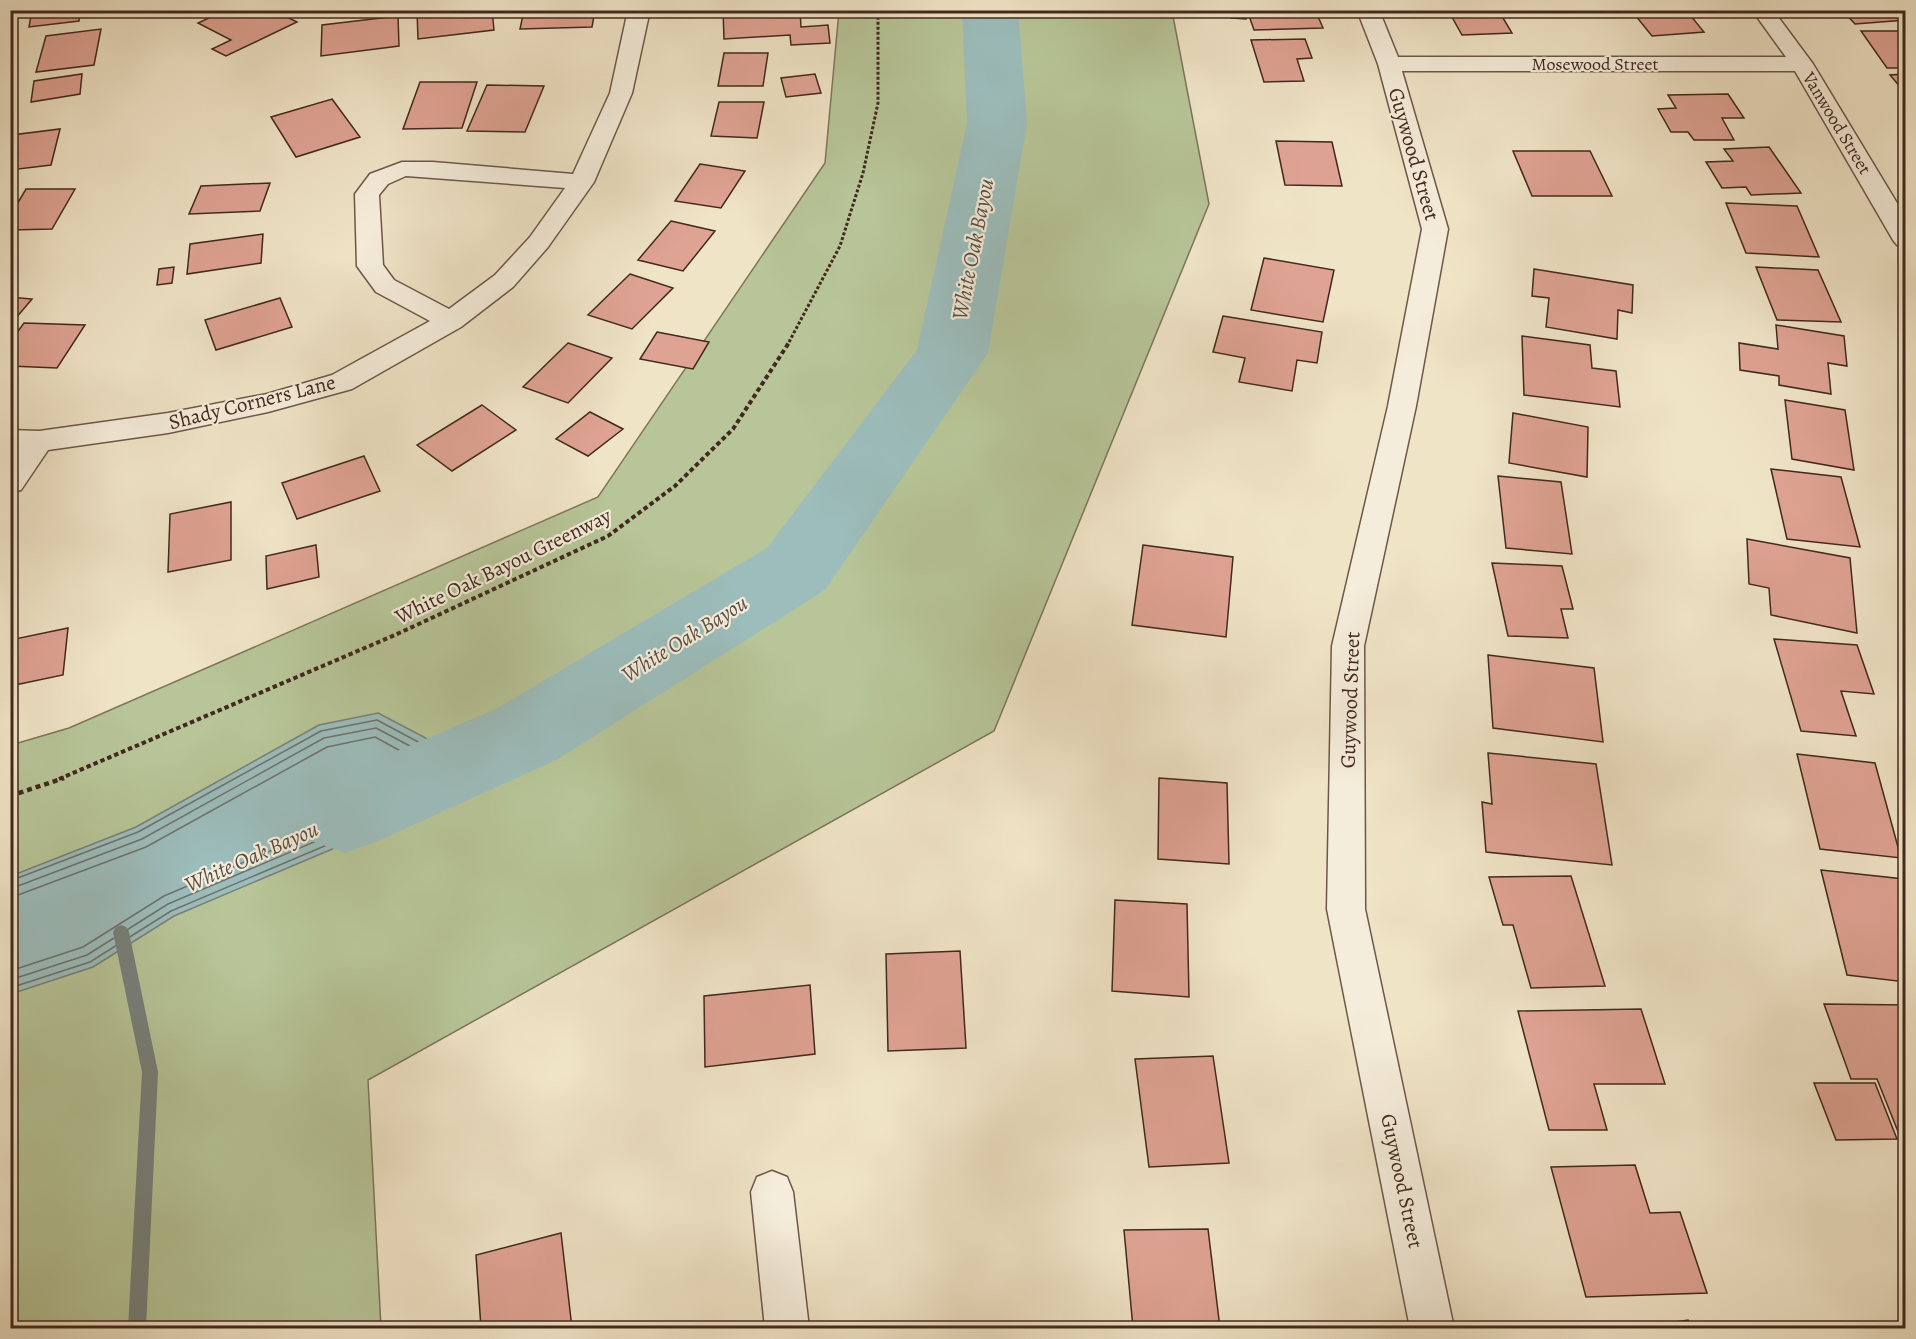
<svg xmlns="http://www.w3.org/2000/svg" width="1916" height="1339" viewBox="0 0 1916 1339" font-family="Alegreya,serif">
	<rect width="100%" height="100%" fill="#f0e4c7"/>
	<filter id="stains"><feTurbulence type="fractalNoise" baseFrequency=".00333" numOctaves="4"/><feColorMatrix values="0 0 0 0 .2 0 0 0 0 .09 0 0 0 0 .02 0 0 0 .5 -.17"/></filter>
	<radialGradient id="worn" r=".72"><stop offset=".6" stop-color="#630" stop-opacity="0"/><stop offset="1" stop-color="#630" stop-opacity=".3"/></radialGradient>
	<path fill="#b7c598" stroke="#7c765b" stroke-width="1.5" d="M839,11H1172L1209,204L994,731L368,1080L381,1328H11V745L69,728L598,497L825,163Z"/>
	<path fill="#9cbdbc" stroke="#78817d" stroke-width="1.5" d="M378,713L460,756L442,789L415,814L174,916L93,967L11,994V876L136,827L319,725Z"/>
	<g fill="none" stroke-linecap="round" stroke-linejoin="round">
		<path stroke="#6f726d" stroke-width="1.5" d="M10,881L138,832L321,731L377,720L450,759L438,785L412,809L171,911L90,962L10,988
			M10,889L142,839L324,738L376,728L440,762L432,781L408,802L168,904L87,955L10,980
			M10,898L146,847L327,747L375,737L428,766L424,775L402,795L164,896L83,947L10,971"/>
		<path fill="#78817d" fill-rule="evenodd" d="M121,925L126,927L129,932L158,1072L146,1328H128L142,1072L113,932L116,927Z"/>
		<path fill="#9cbdbc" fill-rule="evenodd" d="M962,10H1018L1027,123L988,353L825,590L558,759L378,841L345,853L312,841L299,814L312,787L496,709L767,548L917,350L967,123Z"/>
	</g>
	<path fill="#dfa393" stroke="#42281e" stroke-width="1.5" d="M32,10H80L79,21L29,27Z
		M226,10H273L297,22L226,56L212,49L231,40L198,23Z
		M492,10L494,30L418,39L417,11Z
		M524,10H595L592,27L520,29Z
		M723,10H800L801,27L828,25L830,43L791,45L790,35L724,39Z
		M1229,10H1245L1246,19L1231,18Z
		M1247,10H1300L1302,14H1317L1323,28L1254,30Z
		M1448,10H1518L1519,12L1500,13L1512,33L1462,35Z
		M1631,10H1686L1704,32L1652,36Z
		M1842,10H1906V20L1855,24Z
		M398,16L399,46L321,56L322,25Z
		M101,29L94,65L36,72L46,36Z
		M1861,31H1906V68H1887Z
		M1305,39L1312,58L1297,59L1304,81L1264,82L1251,40Z
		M724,53H768L763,86H718Z
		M82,74L80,94L31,102L34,81Z
		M815,74L821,93L786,97L781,78Z
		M1906,74V94L1890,75Z
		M420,82H477L462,128L403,129Z
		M487,85L544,86L525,132L467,131Z
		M1728,94L1744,118H1722L1734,140H1694L1688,132H1671L1658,109L1676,108L1668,95Z
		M332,99L360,137L296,157L271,117Z
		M719,102H764L757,138L711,136Z
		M60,129L51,165L10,170L12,135Z
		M1276,141L1332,142L1342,186L1285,185Z
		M1769,147L1801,193L1751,195L1746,187L1722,188L1706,162L1733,161L1724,149Z
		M1513,151H1590L1612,196H1532Z
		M700,164L745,171L721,208L675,201Z
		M270,183L260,211L189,214L201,186Z
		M26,189H75L52,229L10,230V216Z
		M1726,203L1797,206L1819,257L1746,253Z
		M671,221L715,231L683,271L638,260Z
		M263,234L261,263L187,274L190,244Z
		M1264,258L1334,270L1323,322L1251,310Z
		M174,267L172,283L157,285L159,269Z
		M1756,267L1818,270L1841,322L1777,320Z
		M1534,269L1633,285L1632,313L1618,310L1617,339L1546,327L1549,298L1532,296Z
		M630,274L673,288L632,329L588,315Z
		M10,297L32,299L10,325Z
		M280,298L292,327L216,350L205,320Z
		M1223,316L1322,332L1317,363L1297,360L1292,391L1239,382L1245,358L1213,352Z
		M24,323L85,325L57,368L10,366V342Z
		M1776,325L1844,336L1847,366L1828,363L1831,394L1779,385V376L1740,370L1739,343L1778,349Z
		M657,332L709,342L693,369L640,359Z
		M1522,336L1590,345L1592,368L1616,371L1620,407L1524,395Z
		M568,343L612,358L568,403L523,387Z
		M1785,400L1845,410L1854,470L1792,459Z
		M482,405L516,430L452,471L417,445Z
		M590,412L623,429L588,456L556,439Z
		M1513,413L1588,427L1587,477L1509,463Z
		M364,456L380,491L297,519L282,483Z
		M1771,469L1841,477L1860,547L1787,539Z
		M1498,476L1561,482L1572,554L1506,548Z
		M231,502V560L168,572L170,514Z
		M1747,539L1850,558L1857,633L1771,615L1769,588L1749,584Z
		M316,545L319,577L267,589L266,556Z
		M1143,545L1233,557L1226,637L1132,625Z
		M1492,563L1562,566L1573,609H1561L1568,638L1508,636Z
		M68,628L63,675L10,686V640Z
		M1774,639L1857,645L1874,694L1841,691L1856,736L1801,731Z
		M1488,655L1594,668L1603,742L1493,728Z
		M1488,753L1596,764L1612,865L1486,852L1482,802L1492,804Z
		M1797,754L1875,763L1901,858L1820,849Z
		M1159,778L1227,783L1229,864L1158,859Z
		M1821,870L1904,879L1906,982L1847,975Z
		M1571,876L1605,986L1531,988L1513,925H1503L1489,877Z
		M1115,900L1187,904L1189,997L1112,991Z
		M960,951L966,1048L888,1051L886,954Z
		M810,985L815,1054L705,1067L704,996Z
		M1824,1004L1906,1005V1144H1903L1877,1079H1851Z
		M1641,1009L1665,1084H1594L1607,1130H1549L1518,1011Z
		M1213,1056L1229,1163L1149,1167L1135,1059Z
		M1814,1083H1875L1897,1139L1836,1140Z
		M1635,1165L1650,1213L1680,1212L1707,1293L1586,1297L1551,1167Z
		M1208,1229L1220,1328H1133L1124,1230Z
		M561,1233L572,1328H481L476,1255Z
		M1688,1320L1691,1328H1637Z"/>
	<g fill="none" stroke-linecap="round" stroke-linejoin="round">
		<g stroke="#6e5748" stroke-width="3">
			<path id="minor" d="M628,10H650L632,93L594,182L548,247L513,287L461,327L352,389L268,412L168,433L48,450L21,490L10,493V460L17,450H10V430L39,431L168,413L267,394L332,375L430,321L376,292L357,266L355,194L370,174L402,162H433L573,174L610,93ZM406,176L565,188L530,237L495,275L449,309L394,280L383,265L379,195L388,184Z
				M1357,10H1379L1398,57H1786L1752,10H1773L1813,64L1906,218V248L1897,245L1893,240L1795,71H1402L1448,229L1416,406L1364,646L1365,909L1454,1328H1410L1327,909L1332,646L1388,406L1422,229L1378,64Z
				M772,1171L787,1177L793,1192L809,1328H765L751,1192L757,1177Z"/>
		</g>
		<path stroke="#42281e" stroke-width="3" stroke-dasharray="3 2" stroke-linecap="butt" d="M789,342L840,246L863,173L878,103V10"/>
		<path stroke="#42281e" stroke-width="4" stroke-dasharray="4.5 3" stroke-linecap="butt" d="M59,779L395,635L608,536L675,486L733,429L790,341"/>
		<path stroke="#42281e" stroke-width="4.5" stroke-dasharray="5 4" stroke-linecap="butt" d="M10,796L64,778"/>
		<use href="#minor" fill="#f5eddb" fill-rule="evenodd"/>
	</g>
	<g text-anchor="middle" stroke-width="4.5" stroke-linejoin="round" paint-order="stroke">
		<g font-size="18" fill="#42281e" stroke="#f5eddb">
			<text x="1595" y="70">Mosewood Street</text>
			<text transform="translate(1837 123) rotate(59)" y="6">Vanwood Street</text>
		</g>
		<g font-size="21" fill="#42281e" stroke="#f5eddb">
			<text transform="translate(1414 154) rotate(74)" y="7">Guywood Street</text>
			<text transform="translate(252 402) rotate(-14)" y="7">Shady Corners Lane</text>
			<text transform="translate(503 566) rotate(-26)" y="7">White Oak Bayou Greenway</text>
			<text transform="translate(1350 700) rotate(-88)" y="7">Guywood Street</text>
			<text transform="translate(1402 1181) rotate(78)" y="7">Guywood Street</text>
		</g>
		<g font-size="22" font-style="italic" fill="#584d46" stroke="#f5eddb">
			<text transform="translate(972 249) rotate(-79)" y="8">White Oak Bayou</text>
			<text transform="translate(684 638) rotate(-32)" y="8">White Oak Bayou</text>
			<text transform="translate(251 856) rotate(-24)" y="8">White Oak Bayou</text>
		</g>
	</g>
	<rect width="1916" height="1339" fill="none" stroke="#f0e4c7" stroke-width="36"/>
	<rect x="12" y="12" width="1892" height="1315" fill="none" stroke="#42281e" stroke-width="3"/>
	<rect x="18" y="18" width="1880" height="1303" fill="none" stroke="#42281e" stroke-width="1.5"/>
	<rect width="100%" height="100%" filter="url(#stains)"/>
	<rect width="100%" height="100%" fill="url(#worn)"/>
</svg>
